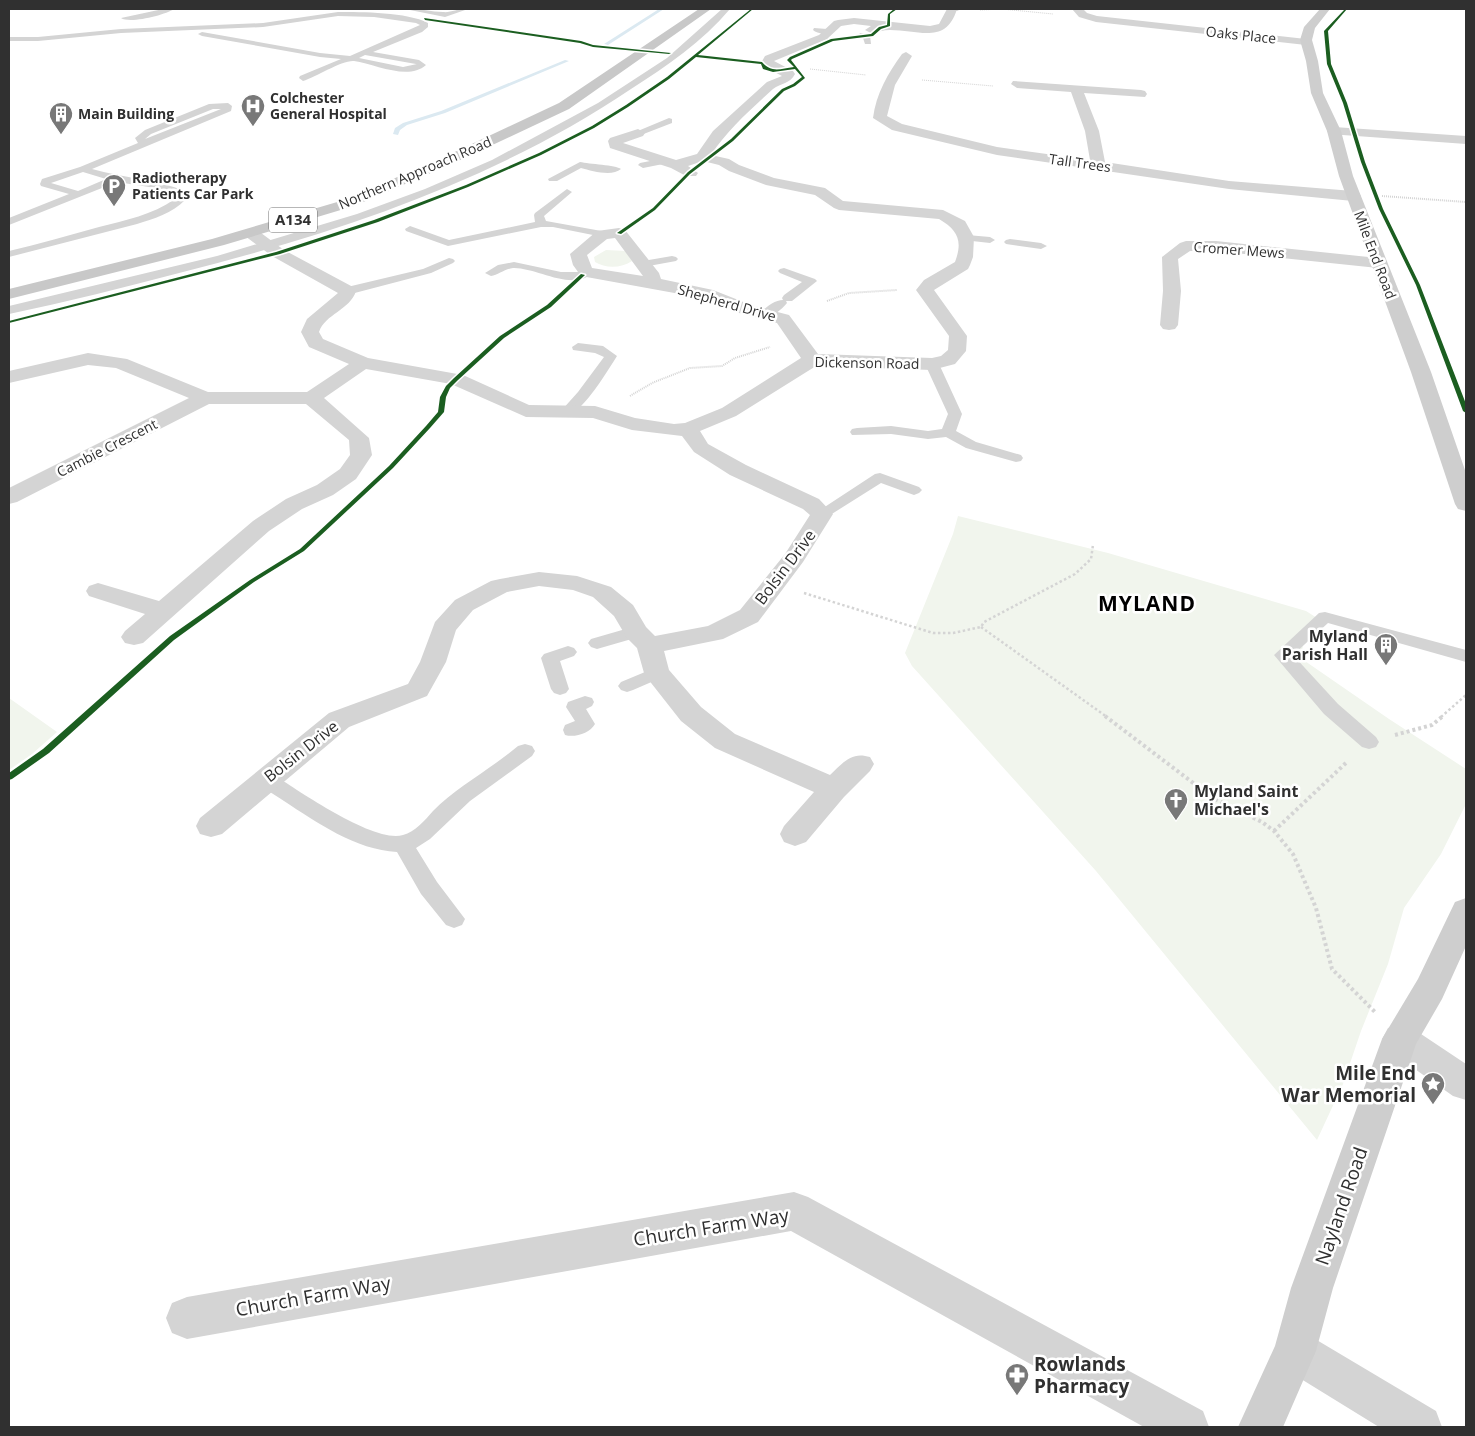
<svg xmlns="http://www.w3.org/2000/svg" width="1475" height="1436" viewBox="0 0 1475 1436" font-family="'Open Sans',sans-serif">
	<rect width="100%" height="100%" fill="#fff"/>
	<path fill="#f1f5ed" d="M606,250L626,251L632,261C622,268 606,269 595,262L594,257Z
		M958,516L1108,553L1306,611L1325,623L1303,640L1302,659L1389,719L1466,769V804L1441,854L1404,908L1388,964L1361,1031L1343,1084L1317,1140L1096,871L912,666L905,653L953,534Z
		M9,698L57,732L32,754L9,770Z"/>
	<g fill="none" stroke-linecap="round" stroke-linejoin="round">
		<path fill="#dbe9f1" fill-rule="evenodd" d="M659,9H664L608,45L604,44Z
			M565,60L569,61L445,113L407,125L400,130L398,135L393,134L395,128L403,123L441,111Z"/>
		<path stroke="#d4d4d4" stroke-width="1" stroke-dasharray="1 1" stroke-linecap="butt" d="M980,10L1002,9L1053,14
			M810,69L866,75
			M922,80L993,86"/>
		<path stroke="#d4d4d4" stroke-width="2" stroke-dasharray="1 1" stroke-linecap="butt" d="M1382,196L1466,202
			M827,301L849,293L897,290
			M630,396L652,383L690,368L722,366L735,358L770,347"/>
		<path stroke="#d4d4d4" stroke-width="2.5" stroke-dasharray="2.5 2.5" stroke-linecap="butt" d="M804,593L933,633H953L981,627L984,622L1075,574L1091,559L1093,545
			M981,627L1107,717
			M1441,717L1466,695"/>
		<path stroke="#d4d4d4" stroke-width="4" stroke-dasharray="3 3" stroke-linecap="butt" d="M1105,716L1213,798L1262,822L1274,831L1293,854L1316,908L1332,969L1375,1012
			M1395,735L1432,725L1443,716
			M1274,831L1348,761"/>
		<path fill="#d4d4d4" fill-rule="evenodd" d="M163,9H174C165,15 130,24 121,18Z
			M405,9C418,8 430,12 443,12C451,13 459,8 468,9L445,17Z
			M722,9H730C702,42 667,66 631,89C496,180 340,232 183,272C125,287 67,302 9,314V306L217,256L357,214L425,189L492,160L598,103L667,58Z
			M948,9H961L957,11Z
			M338,12C362,12 407,12 428,23V27L422,32L373,52L419,60L426,65C408,81 375,64 354,61C342,60 316,77 303,81L299,78L300,76L341,59L320,57L202,36L198,34L202,32L320,53L350,56L420,25L416,23L374,17L338,16L263,27L121,33L38,41H9V37H38L121,29L263,23ZM365,55L416,64H417L403,67L359,58Z
			M814,28L827,29L831,31C827,35 817,34 813,30Z
			M860,33L870,35L871,44H865L863,38L859,35Z
			M228,103L232,106L231,111L92,169C123,178 155,179 185,191V200C173,213 153,219 137,224L9,257V251C39,244 69,235 99,227C126,220 152,215 175,199L176,194L162,189L117,182L9,225V218L69,194L41,186L40,184L42,179L80,167L138,143L135,138L145,130L209,104ZM213,109H221L145,139L151,134ZM83,172L106,179L78,191L51,183Z
			M669,118L672,119V123L641,135H635L633,133Z
			M665,158L670,161L668,163L643,168L638,165L640,163Z
			M580,162C589,164 616,165 621,169C612,177 592,171 581,168L557,181H549L548,179Z
			M567,189L572,192L544,216L546,221L607,232L608,234L607,236L603,237L553,227H541L448,246L406,231L405,229L410,226L449,240L535,222L534,215L535,213Z
			M967,235L990,237L995,240L990,243L963,240L962,238L963,236Z
			M1010,239L1041,243L1047,246L1041,249L1006,244L1004,242L1006,240Z
			M672,256L676,257L678,259L676,261L643,267L637,264L643,261Z
			M449,258L453,259L455,261L453,263L431,273L347,295L341,291L343,288L423,269Z
			M514,262L561,272H577L587,269L593,272C574,293 536,267 513,268C505,269 498,275 491,276L485,273L498,265Z
			M784,268L815,279L817,281L792,301H786L787,303C781,310 771,319 762,317L760,314C765,307 775,300 783,300L782,298L784,295L802,282L780,273L778,271L780,269Z
			M578,343L603,346L617,356C608,370 584,411 568,415L561,411L578,392L604,357L595,353L573,350L572,347Z
			M932,360L939,364L962,414L956,431L976,442L1021,455L1023,458L1021,461L1016,462L966,448L946,437L928,439L891,434L852,435L850,432L852,429L857,428L891,426L928,431L942,429L948,414L925,364Z
			M880,473L919,487L922,490L919,493L914,495L881,483L827,517H817L814,514L875,474Z
			M1325,612L1466,650V662L1328,623L1293,655L1338,704L1376,737L1379,742L1376,747L1369,749L1362,747L1324,714L1274,655L1319,613Z
			M636,626L642,628L645,632L642,636L597,649L591,647L588,643L591,639Z
			M568,646L574,648L577,652L574,656L560,661L569,689L566,693L560,695L554,693L551,689L541,658L544,654Z
			M657,667L663,669L666,673L663,677L633,690L627,692L621,690L618,686L621,682Z
			M585,696L592,698L594,702L592,706L586,709L595,724C590,733 575,738 565,735L563,730L565,725L575,721L566,707L568,702Z
			M525,744L532,746L535,751L532,756L470,801L430,839L416,848L437,882L465,919L462,925L454,928L446,925L421,894L397,852C356,850 316,822 284,801C274,794 262,789 256,779L259,774L266,772L273,774C297,790 375,844 403,835C415,832 425,820 433,811C458,786 491,769 518,746Z"/>
		<path fill="#d4d4d4" fill-rule="evenodd" d="M947,9H957C946,45 919,30 890,30C883,30 878,32 871,33L865,30L871,26L854,24L841,26L827,39L774,61L793,71L795,74C790,84 781,83 773,89C751,109 727,130 711,155L729,159L739,165L774,178L825,188L843,201L943,210L965,221L974,237L973,257L970,265L968,269L934,290L967,336L966,351L955,364L932,370L816,366L736,416L700,431L708,444L746,465L819,499L833,514L803,562L758,622L723,639L664,651L669,670L701,707L735,734L830,775C843,763 851,751 870,757L874,764L870,771L844,797L806,842L795,846L784,842L780,834L784,826L814,792L715,748L681,721L648,679L644,673L637,648L627,638L614,616L593,597L573,590L539,586L507,592L473,610L456,630L446,662L427,696L349,727L222,834L211,837L200,834L196,826L200,818L329,713L408,684L420,662L435,622L455,600L491,581L500,579L539,572L577,576L611,587L633,605L646,627L655,636L708,626L740,610L785,554L810,515L803,509L730,475L694,452L682,436L632,430L593,418L526,417L451,384L366,369L324,398L369,438L372,455L356,479L333,495L302,509L269,531L143,643L134,645L125,643L121,637L125,631L145,614L89,596L86,591L89,586L98,583L159,601L253,521L286,499L317,485L340,469L350,455L349,440L306,404H209L17,502L9,504V488L189,398L116,368L88,365L9,383V371L88,353L127,359L208,392H307L349,364L309,347L301,332L307,319L338,293L272,256L245,236L243,233L245,230H257L284,250L353,287L356,291C350,310 325,314 319,332L323,339L368,358L463,375L529,405L595,406L635,418L674,424L685,423L722,408L801,358L777,323L739,313L702,298L581,276L573,265L570,254L597,231L619,228L625,230L659,273L661,279L713,290L751,305L789,315L818,354L932,358L941,356L948,350L949,336L916,290L924,280L955,262C963,241 958,230 939,219L839,210L834,208L815,195L766,185L729,171L719,165L703,161L688,166L698,173L696,176H686L671,168L610,148L608,141L610,138L638,129L645,133L643,136L623,143L676,160L697,154L713,131L767,82L782,76L763,66L761,63L765,56L819,35L834,21L838,20L854,18L930,26L939,24ZM615,238L643,276L592,268L587,255L607,239Z
			M1072,9H1083L1087,13L1097,16L1306,39L1312,42L1306,45L1096,22L1079,17Z
			M906,52L912,56L895,85L887,116L902,124L997,147L1090,160L1085,131L1071,92L1017,88L1011,84L1013,81L1141,90L1145,91L1147,94L1145,97L1084,93L1099,131L1105,162L1229,181L1353,191L1358,193L1361,196L1358,199L1353,201L1229,189L997,155L892,130L873,118C876,94 888,73 902,54Z
			M1334,127L1466,136V144L1329,134L1327,131L1329,128Z
			M1186,241H1216L1378,258L1384,259L1386,263L1384,267L1378,268L1216,251H1190L1178,259L1181,291L1178,325L1175,329L1169,330L1163,329L1160,325L1163,291L1162,257L1180,243Z
			M1400,1023L1412,1028L1466,1064V1100L1453,1096L1388,1050L1382,1039L1388,1028Z
			M794,1192L808,1197L1203,1411L1209,1427H1144L791,1231L187,1339L172,1333L166,1318L172,1303L187,1297Z
			M1295,1330L1310,1336L1436,1411L1442,1427H1379L1280,1366L1274,1351L1280,1336Z"/>
		<path fill="#cecece" fill-rule="evenodd" d="M1320,9H1330L1315,28L1312,40L1318,61L1323,93L1341,131L1353,176L1431,372L1466,473V511L1458,509L1455,504L1411,372L1339,176L1327,131L1311,93L1306,61L1300,40L1304,27Z
			M1466,898V946L1442,999L1416,1044L1333,1288L1316,1351L1283,1427H1238L1275,1346L1291,1288L1382,1039L1418,979L1455,902Z"/>
		<path fill="#c8c8c8" fill-rule="evenodd" d="M699,9H711L569,109L454,163L354,206L224,245L9,299V289L212,239L344,200L444,157L559,103Z"/>
		<g stroke="#fff" stroke-width="3">
			<path id="cycleway" d="M751,9H753L698,55L762,62C771,73 780,69 794,67L787,60L790,57L831,39L871,34L879,27L887,25L888,14L894,9H897L890,14V26L881,29L873,36L833,41L792,59L791,60L805,78L795,86L784,91L733,141L690,174L655,210L621,234L617,233L653,208L688,172L731,139L782,89L793,84L802,77L795,69L773,72L763,69L761,64L696,57L669,79L628,107L594,128L541,155L468,187L378,222L280,254L9,323V321L276,252L374,220L466,185L539,153L592,126L626,105L667,77Z
				M1345,9H1347L1328,31L1331,64L1347,103L1365,162L1383,209L1420,285L1466,404V413L1463,411L1416,285L1379,209L1361,162L1343,103L1327,64L1324,31Z
				M424,18L581,41L593,45L671,53L669,54L593,47L580,43L425,20Z
				M581,274L585,275L551,307L504,338L458,380L450,388L446,397L444,412L430,428L393,468L304,551L254,582L174,640L49,753L12,779L9,780V773L43,749L170,636L250,580L300,549L389,466L426,426L438,412L440,397L446,386L454,378L500,336L547,305Z"/>
		</g>
		<use href="#cycleway" fill="#1b5e20" fill-rule="evenodd"/>
	</g>
	<defs>
		<g id="hospital-pin" transform="scale(1.25)"><path d="M0 17L-7.5 6A9.5 9.5 0 1 1 7.5 6Z" fill="#787878" stroke="#fff"/><path d="M-5-5h3v3.5h4V-5h3V5h-3V1.5h-4V5h-3Z" fill="#fff"/></g>
		<g id="building-pin" transform="scale(1.25)"><path d="M0 17L-7.5 6A9.5 9.5 0 1 1 7.5 6Z" fill="#787878" stroke="#fff"/><path d="M-4-6H4V6H1V3H-1V6H-4ZM-2.5-4.3h1.7v1.8h-1.7ZM.8-4.3h1.7v1.8H.8ZM-2.5-1h1.7V.8h-1.7ZM.8-1h1.7V.8H.8Z" fill="#fff"/></g>
		<g id="parking-pin" transform="scale(1.25)"><path d="M0 17L-7.5 6A9.5 9.5 0 1 1 7.5 6Z" fill="#787878" stroke="#fff"/><path d="M-3.5-5.5H1a3.5 3.5 0 0 1 0 7H-1V5.5H-3.5ZM-1-3.4V-.6H.8a1.4 1.4 0 0 0 0-2.8Z" fill="#fff"/></g>
		<g id="church-pin" transform="scale(1.25)"><path d="M0 17L-7.5 6A9.5 9.5 0 1 1 7.5 6Z" fill="#787878" stroke="#fff"/><path d="M-1.2-6h2.4v3.5h3.3v2.4h-3.3V6h-2.4V-.1h-3.3v-2.4h3.3Z" fill="#fff"/></g>
		<g id="sight-pin" transform="scale(1.25)"><path d="M0 17L-7.5 6A9.5 9.5 0 1 1 7.5 6Z" fill="#787878" stroke="#fff"/><path d="M0-6L1.8-2.2L6-1.7L2.9 1.2L3.7 5.4L0 3.3L-3.7 5.4L-2.9 1.2L-6-1.7L-1.8-2.2Z" fill="#fff"/></g>
		<g id="pharmacy-pin" transform="scale(1.25)"><path d="M0 17L-7.5 6A9.5 9.5 0 1 1 7.5 6Z" fill="#787878" stroke="#fff"/><path d="M-2-6h4v4h4v4h-4v4h-4v-4h-4v-4h4Z" fill="#fff"/></g>
	</defs>
	<g fill-rule="evenodd">
		<use href="#hospital-pin" x="253" y="106"/>
		<use href="#building-pin" x="61" y="114"/>
		<use href="#parking-pin" x="114" y="186"/>
		<use href="#building-pin" x="1386" y="645"/>
		<use href="#church-pin" x="1176" y="800"/>
		<use href="#sight-pin" x="1433" y="1084"/>
		<use href="#pharmacy-pin" x="1017" y="1375"/>
	</g>
	<g text-anchor="middle" stroke-width="5" stroke-linejoin="round" paint-order="stroke">
		<g font-size="14" fill="#303030" stroke="#fff">
			<text transform="translate(1241 35) rotate(6)" y="5">Oaks Place</text>
			<text transform="translate(1080 163) rotate(8)" y="5">Tall Trees</text>
			<text transform="translate(415 173) rotate(-23)" y="5">Northern Approach Road</text>
			<text transform="translate(1239 250) rotate(4)" y="5">Cromer Mews</text>
			<text transform="translate(1375 255) rotate(69)" y="5">Mile End Road</text>
			<text transform="translate(727 303) rotate(16)" y="5">Shepherd Drive</text>
			<text transform="translate(867 363) rotate(1)" y="5">Dickenson Road</text>
			<text transform="translate(107 448) rotate(-27)" y="5">Cambie Crescent</text>
		</g>
		<g font-size="14" font-weight="bold" fill="#303030" stroke="#fff" text-anchor="start">
			<text x="270" y="103">Colchester<tspan x="270" dy="16">General Hospital</tspan></text>
			<text x="78" y="119">Main Building</text>
			<text x="132" y="183">Radiotherapy<tspan x="132" dy="16">Patients Car Park</tspan></text>
		</g>
		<rect fill="#fff" stroke="#6e6e6e" stroke-width="1" x="269" y="207.5" width="48" height="25" rx="4"/>
		<g font-size="15" font-weight="bold" fill="#303030">
			<text x="293" y="225">A134</text>
		</g>
		<g font-size="16" fill="#303030" stroke="#fff">
			<text transform="translate(785 567) rotate(-53)" y="6">Bolsin Drive</text>
			<text transform="translate(301 751) rotate(-38)" y="6">Bolsin Drive</text>
		</g>
		<g font-size="16" font-weight="bold" fill="#303030" stroke="#fff" text-anchor="end">
			<text x="1368" y="642">Myland<tspan x="1368" dy="18">Parish Hall</tspan></text>
			<text x="1194" y="797" text-anchor="start">Myland Saint<tspan x="1194" dy="18">Michael's</tspan></text>
		</g>
		<g font-size="19" font-weight="bold" fill="#303030" stroke="#fff" text-anchor="end">
			<text x="1416" y="1080">Mile End<tspan x="1416" dy="22">War Memorial</tspan></text>
			<text x="1034" y="1371" text-anchor="start">Rowlands<tspan x="1034" dy="22">Pharmacy</tspan></text>
		</g>
		<g font-size="19" fill="#303030" stroke="#fff">
			<text transform="translate(1341 1206) rotate(-71)" y="7">Nayland Road</text>
			<text transform="translate(711 1227) rotate(-9)" y="7">Church Farm Way</text>
			<text transform="translate(313 1296) rotate(-10)" y="7">Church Farm Way</text>
		</g>
		<g font-size="21" font-weight="bold" letter-spacing="1" fill="#000" stroke="#fff">
			<text x="1147" y="611">MYLAND</text>
		</g>
	</g>
	<rect width="1475" height="1436" fill="none" stroke="#303030" stroke-width="20"/>
</svg>
